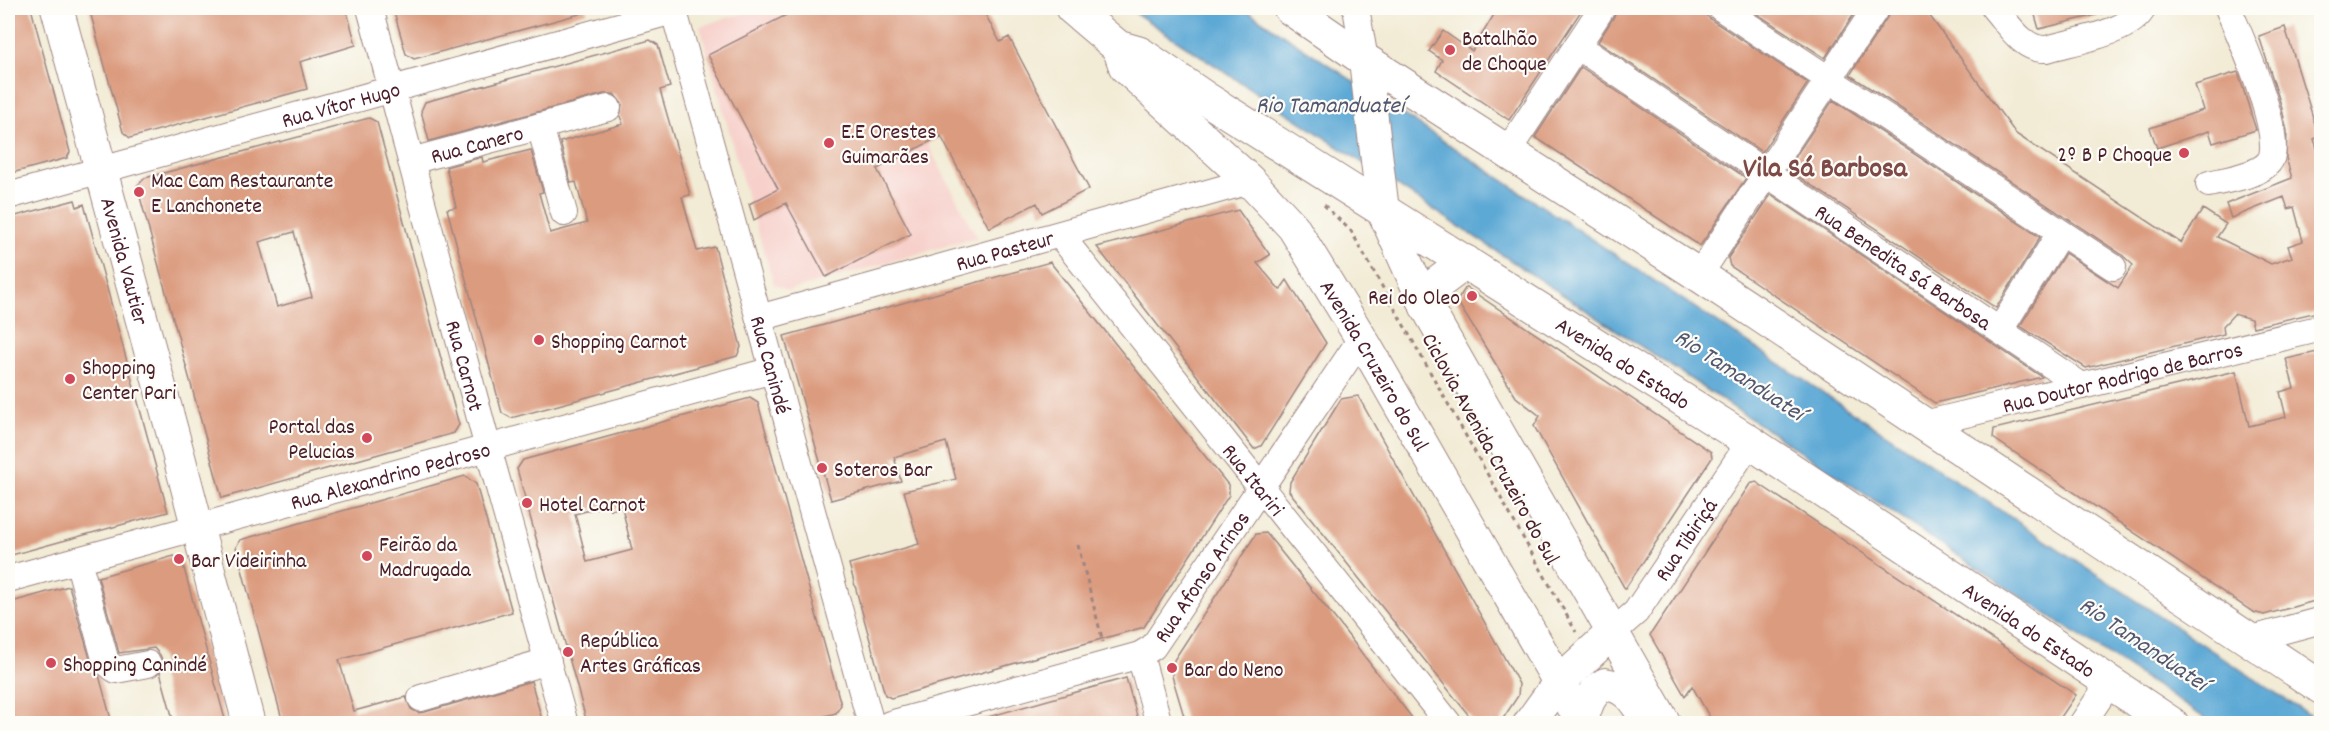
<svg xmlns="http://www.w3.org/2000/svg" width="2329" height="731" viewBox="0 0 2329 731" font-family="Dekko,sans-serif">
	<rect width="100%" height="100%" fill="#fdfcf7"/>
	<filter id="ink" filterUnits="userSpaceOnUse"><feTurbulence type="fractalNoise" baseFrequency=".0167" numOctaves="2"/><feDisplacementMap in="SourceGraphic" scale="12" xChannelSelector="R" yChannelSelector="G"/><feConvolveMatrix kernelMatrix="1 2 1 2 8 2 1 2 1" color-interpolation-filters="sRGB"/></filter>
	<filter id="wash" filterUnits="userSpaceOnUse"><feTurbulence type="fractalNoise" baseFrequency=".008" numOctaves="4" result="noise"/><feDisplacementMap in="SourceGraphic" scale="24" xChannelSelector="R" yChannelSelector="G"/><feGaussianBlur stdDeviation="1.35" result="paint"/><feColorMatrix in="noise" values="0 0 0 0 0 0 0 0 0 0 0 0 0 0 0 0 0 1.4 0 .05"/><feComposite in="paint" operator="in"/></filter>
	<g filter="url(#wash)">
		<rect width="100%" height="100%" fill="#f2ebd5"/>
		<path fill="#f7d0cb" d="M761,8H855L977,237L788,291L774,284L749,204L700,26Z"/>
		<path fill="#5da9d5" stroke="#546480" stroke-width="1.5" d="M1128,8H1243L2321,723H2212Z"/>
		<g id="blocks">
			<path fill="#db9b7f" fill-rule="evenodd" d="M8,8H31L70,152L67,158L8,174Z
				M89,8H346L356,45L300,62L307,89L130,138L123,132Z
				M393,8H586L587,12L414,59L406,54Z
				M800,8H982L1000,42L1009,37L1089,189L1042,213L1037,203L989,228L941,136L877,169L911,234L826,277L786,203L754,220L749,204L778,189L708,55Z
				M1498,8H1583L1509,120L1436,71L1442,60L1429,51L1443,31L1472,51Z
				M1619,8H1697L1713,21L1808,83L1762,152L1598,42Z
				M1748,8H1858L1825,58Z
				M1891,8H1924L2016,134L2181,243L2203,209L2226,224L2217,237L2271,264L2292,257L2288,246L2303,241L2294,207L2288,209L2284,197L2231,218L2226,204L2292,178L2286,158L2287,131L2281,105L2259,36L2285,27L2319,137L2314,139L2322,165V311L2253,327L2251,319L2234,314L2223,326L2224,334L2086,368L2020,326L2065,253L2118,288L2133,265L2121,254L1850,75L1888,16Z
				M2033,8H2103L2104,13L2039,29Z
				M650,40L658,45L670,87L660,90L690,195L682,197L697,251L715,247L741,347L737,356L511,418L502,413L447,209L456,207L446,167L482,157L483,162L531,150L543,192L539,193L550,233L587,223L576,182L571,183L560,142L623,124L620,116L622,104L614,94H604L429,141L421,111L425,102Z
				M1581,67L1746,178L1700,246L1535,137Z
				M2238,72L2256,130L2213,143L2209,131L2157,148L2150,128L2203,110L2195,85Z
				M1833,100L2040,237L1996,308L1787,169Z
				M369,118L377,122L459,425L454,433L222,498L137,186L145,178ZM294,232L312,297L277,307L259,242Z
				M1772,195L2042,377L1935,403L1747,277L1730,266L1728,258L1770,196Z
				M75,200L77,207L84,204L168,512L8,556V218Z
				M1238,210L1270,255L1257,263L1280,290L1287,280L1326,343L1261,446L1254,449L1097,247Z
				M1050,262L1229,486V495L1144,627L891,698L885,695L849,564L919,544L904,491L956,479L946,442L894,457L901,481L831,500L784,336Z
				M1466,287L1711,452L1712,458L1625,589L1534,426L1540,416L1516,397L1457,301Z
				M2322,351V599L2264,615L2253,612L1993,438L1994,429L2236,371L2249,426L2286,417L2280,392L2294,388L2286,359Z
				M1358,396L1519,684L1518,696L1500,723H1475L1289,491L1290,482L1341,399Z
				M750,398L758,403L841,705L836,713L799,723H587L517,469L523,460ZM609,505L610,510L622,507L632,550L587,562L575,514Z
				M465,476L476,484L512,612L339,660L354,711L406,697L411,709L418,713L425,712L531,681L543,723H283L236,547L240,540Z
				M1756,482L2076,695L2057,723H1713L1692,686L1685,696L1650,635L1750,484Z
				M1266,533L1337,621L1416,723H1186L1172,676L1174,660L1256,534Z
				M174,556L182,561L226,723H174L160,672L163,662L160,655L154,648L119,653L98,577Z
				M69,586L92,666L99,675L112,723H8V603Z
				M1126,678L1139,723H982L981,719Z"/>
		</g>
	</g>
	<g filter="url(#ink)">
		<use href="#blocks" fill-opacity="0" stroke="#9e8580" stroke-width="1.5"/>
		<g fill="none" stroke-linecap="round" stroke-linejoin="round">
			<g stroke="#9e8580" stroke-width="28">
				<g id="minor">
					<path id="s1" d="M370,8L488,448L565,724"/>
					<path id="s2" d="M673,8L871,724"/>
					<path d="M1356,8L1365,60"/>
					<path d="M1721,8L2113,267"/>
					<path d="M1994,8C2008,24 2023,51 2047,49C2073,41 2131,33 2143,8"/>
					<path id="s3" d="M1577,46L2082,386"/>
					<path d="M540,126L564,213"/>
					<path d="M1507,152L1602,8"/>
					<path id="s4" d="M411,161L608,108"/>
					<path d="M2209,184C2225,180 2258,176 2269,162C2287,141 2239,33 2228,8"/>
					<path id="s5" d="M8,196L673,11"/>
					<path id="s6" d="M1060,235L1449,724"/>
					<path d="M1699,275L1876,8"/>
					<path id="s7" d="M759,318L1250,181"/>
					<path d="M2000,330L2060,233"/>
					<path id="s8" d="M1924,424L2322,328"/>
					<path d="M78,560L106,662L116,670L148,664"/>
					<path id="s9" d="M8,579L773,370"/>
					<path id="s10" d="M1614,631L1636,612L1750,442"/>
					<path d="M2248,640L2322,620"/>
					<path d="M1140,655L1159,724"/>
					<path d="M421,698L548,661"/>
					<path id="s11" d="M890,724L1140,655L1153,647L1361,339"/>
					<path d="M2082,724L2110,682"/>
				</g>
			</g>
			<g stroke="#9e8580" stroke-width="34">
				<g id="major">
					<path id="s12" d="M57,8L178,453L249,724"/>
					<path id="s13" d="M1118,47L1125,67L1250,181L1293,227L1364,343L1583,724"/>
					<path d="M1365,60L1383,211L1426,306L1665,724"/>
					<path d="M1582,722C1586,706 1590,692 1605,684C1628,687 1636,702 1646,720"/>
					<path d="M1529,724L1560,681L1614,631"/>
				</g>
			</g>
			<g stroke="#9e8580" stroke-width="35">
				<g id="highway">
					<path id="s14" d="M1072,8L1118,47L1139,53L1205,98L1750,442L2172,724"/>
					<path d="M1290,8L1365,60L1699,275L2322,688"/>
					<path d="M1426,306L1438,283L1466,262"/>
				</g>
			</g>
			<path stroke="#9e8580" stroke-width="3" stroke-dasharray="4.5 4.5" stroke-linecap="butt" d="M1324,205L1351,231L1576,632
				M1078,545L1103,642"/>
			<use href="#minor" stroke="#fff" stroke-width="26"/>
			<use href="#major" stroke="#fff" stroke-width="32"/>
			<use href="#highway" stroke="#fff" stroke-width="33"/>
		</g>
	</g>
	<g fill="#d1495b" stroke="#fdfcf7" stroke-width="2">
		<circle cx="1450" cy="50" r="6"/>
		<circle cx="829" cy="143" r="6"/>
		<circle cx="2184" cy="153" r="6"/>
		<circle cx="139" cy="192" r="6"/>
		<circle cx="1472" cy="296" r="6"/>
		<circle cx="539" cy="340" r="6"/>
		<circle cx="70" cy="379" r="6"/>
		<circle cx="367" cy="438" r="6"/>
		<circle cx="822" cy="468" r="6"/>
		<circle cx="527" cy="503" r="6"/>
		<circle cx="367" cy="556" r="6"/>
		<circle cx="179" cy="559" r="6"/>
		<circle cx="568" cy="652" r="6"/>
		<circle cx="51" cy="663" r="6"/>
		<circle cx="1172" cy="668" r="6"/>
	</g>
	<g text-anchor="middle" stroke-width="4.5" stroke-linejoin="round" paint-order="stroke">
		<g font-size="22" fill="#4a1f2b" stroke="#fdfcf7" text-anchor="start">
			<text x="1462" y="45">Batalhão<tspan x="1462" dy="25">de Choque</tspan></text>
			<text x="841" y="138">E.E Orestes<tspan x="841" dy="25">Guimarães</tspan></text>
			<text x="2172" y="161" text-anchor="end">2º B P Choque</text>
			<text x="151" y="187">Mac Cam Restaurante<tspan x="151" dy="25">E Lanchonete</tspan></text>
			<text x="1460" y="304" text-anchor="end">Rei do Oleo</text>
			<text x="551" y="348">Shopping Carnot</text>
			<text x="82" y="374">Shopping<tspan x="82" dy="25">Center Pari</tspan></text>
			<text x="355" y="433" text-anchor="end">Portal das<tspan x="355" dy="25">Pelucias</tspan></text>
			<text x="834" y="476">Soteros Bar</text>
			<text x="539" y="511">Hotel Carnot</text>
			<text x="379" y="551">Feirão da<tspan x="379" dy="25">Madrugada</tspan></text>
			<text x="191" y="567">Bar Videirinha</text>
			<text x="580" y="647">República<tspan x="580" dy="25">Artes Gráficas</tspan></text>
			<text x="63" y="671">Shopping Canindé</text>
			<text x="1184" y="676">Bar do Neno</text>
		</g>
		<g font-size="22" fill="#4a1f2b" stroke="#fdfcf7">
			<text dy="8" stroke="none"><textPath href="#s5" startOffset="345">Rua Vítor Hugo</textPath></text>
			<text dy="8" stroke="none"><textPath href="#s4" startOffset="68">Rua Canero</textPath></text>
			<text dy="8" stroke="none"><textPath href="#s7" startOffset="255">Rua Pasteur</textPath></text>
			<text dy="8" stroke="none"><textPath href="#s12" startOffset="262">Avenida Vautier</textPath></text>
			<text dy="8" stroke="none"><textPath href="#s3" startOffset="394">Rua Benedita Sá Barbosa</textPath></text>
			<text dy="8" stroke="none"><textPath href="#s14" startOffset="657">Avenida do Estado</textPath></text>
			<text dy="8" stroke="none"><textPath href="#s2" startOffset="370">Rua Canindé</textPath></text>
			<text dy="8" stroke="none"><textPath href="#s13" startOffset="414">Avenida Cruzeiro do Sul</textPath></text>
			<text dy="8" stroke="none"><textPath href="#s1" startOffset="370">Rua Carnot</textPath></text>
			<text dy="8" stroke="none"><textPath href="#s8" startOffset="204">Rua Doutor Rodrigo de Barros</textPath></text>
			<text transform="translate(1492 448) rotate(61)" y="8">Ciclovia Avenida Cruzeiro do Sul</text>
			<text dy="8" stroke="none"><textPath href="#s9" startOffset="396">Rua Alexandrino Pedroso</textPath></text>
			<text dy="8" stroke="none"><textPath href="#s6" startOffset="312">Rua Itariri</textPath></text>
			<text dy="8" stroke="none"><textPath href="#s10" startOffset="117">Rua Tibiriçá</textPath></text>
			<text dy="8" stroke="none"><textPath href="#s11" startOffset="360">Rua Afonso Arinos</textPath></text>
			<text dy="8" stroke="none"><textPath href="#s14" startOffset="1143">Avenida do Estado</textPath></text>
		</g>
		<g font-size="24" font-style="italic" fill="#52566f" stroke="#fdfcf7">
			<text x="1330" y="112">Rio Tamanduateí</text>
			<text transform="translate(1740 374) rotate(33)" y="8">Rio Tamanduateí</text>
			<text transform="translate(2144 643) rotate(34)" y="8">Rio Tamanduateí</text>
		</g>
		<g font-size="28" font-weight="bold" fill="#7d4a48" stroke="#fdfcf7">
			<text x="1825" y="176">Vila Sá Barbosa</text>
		</g>
	</g>
	<rect width="2329" height="731" fill="none" stroke="#fdfcf7" stroke-width="30"/>
</svg>
